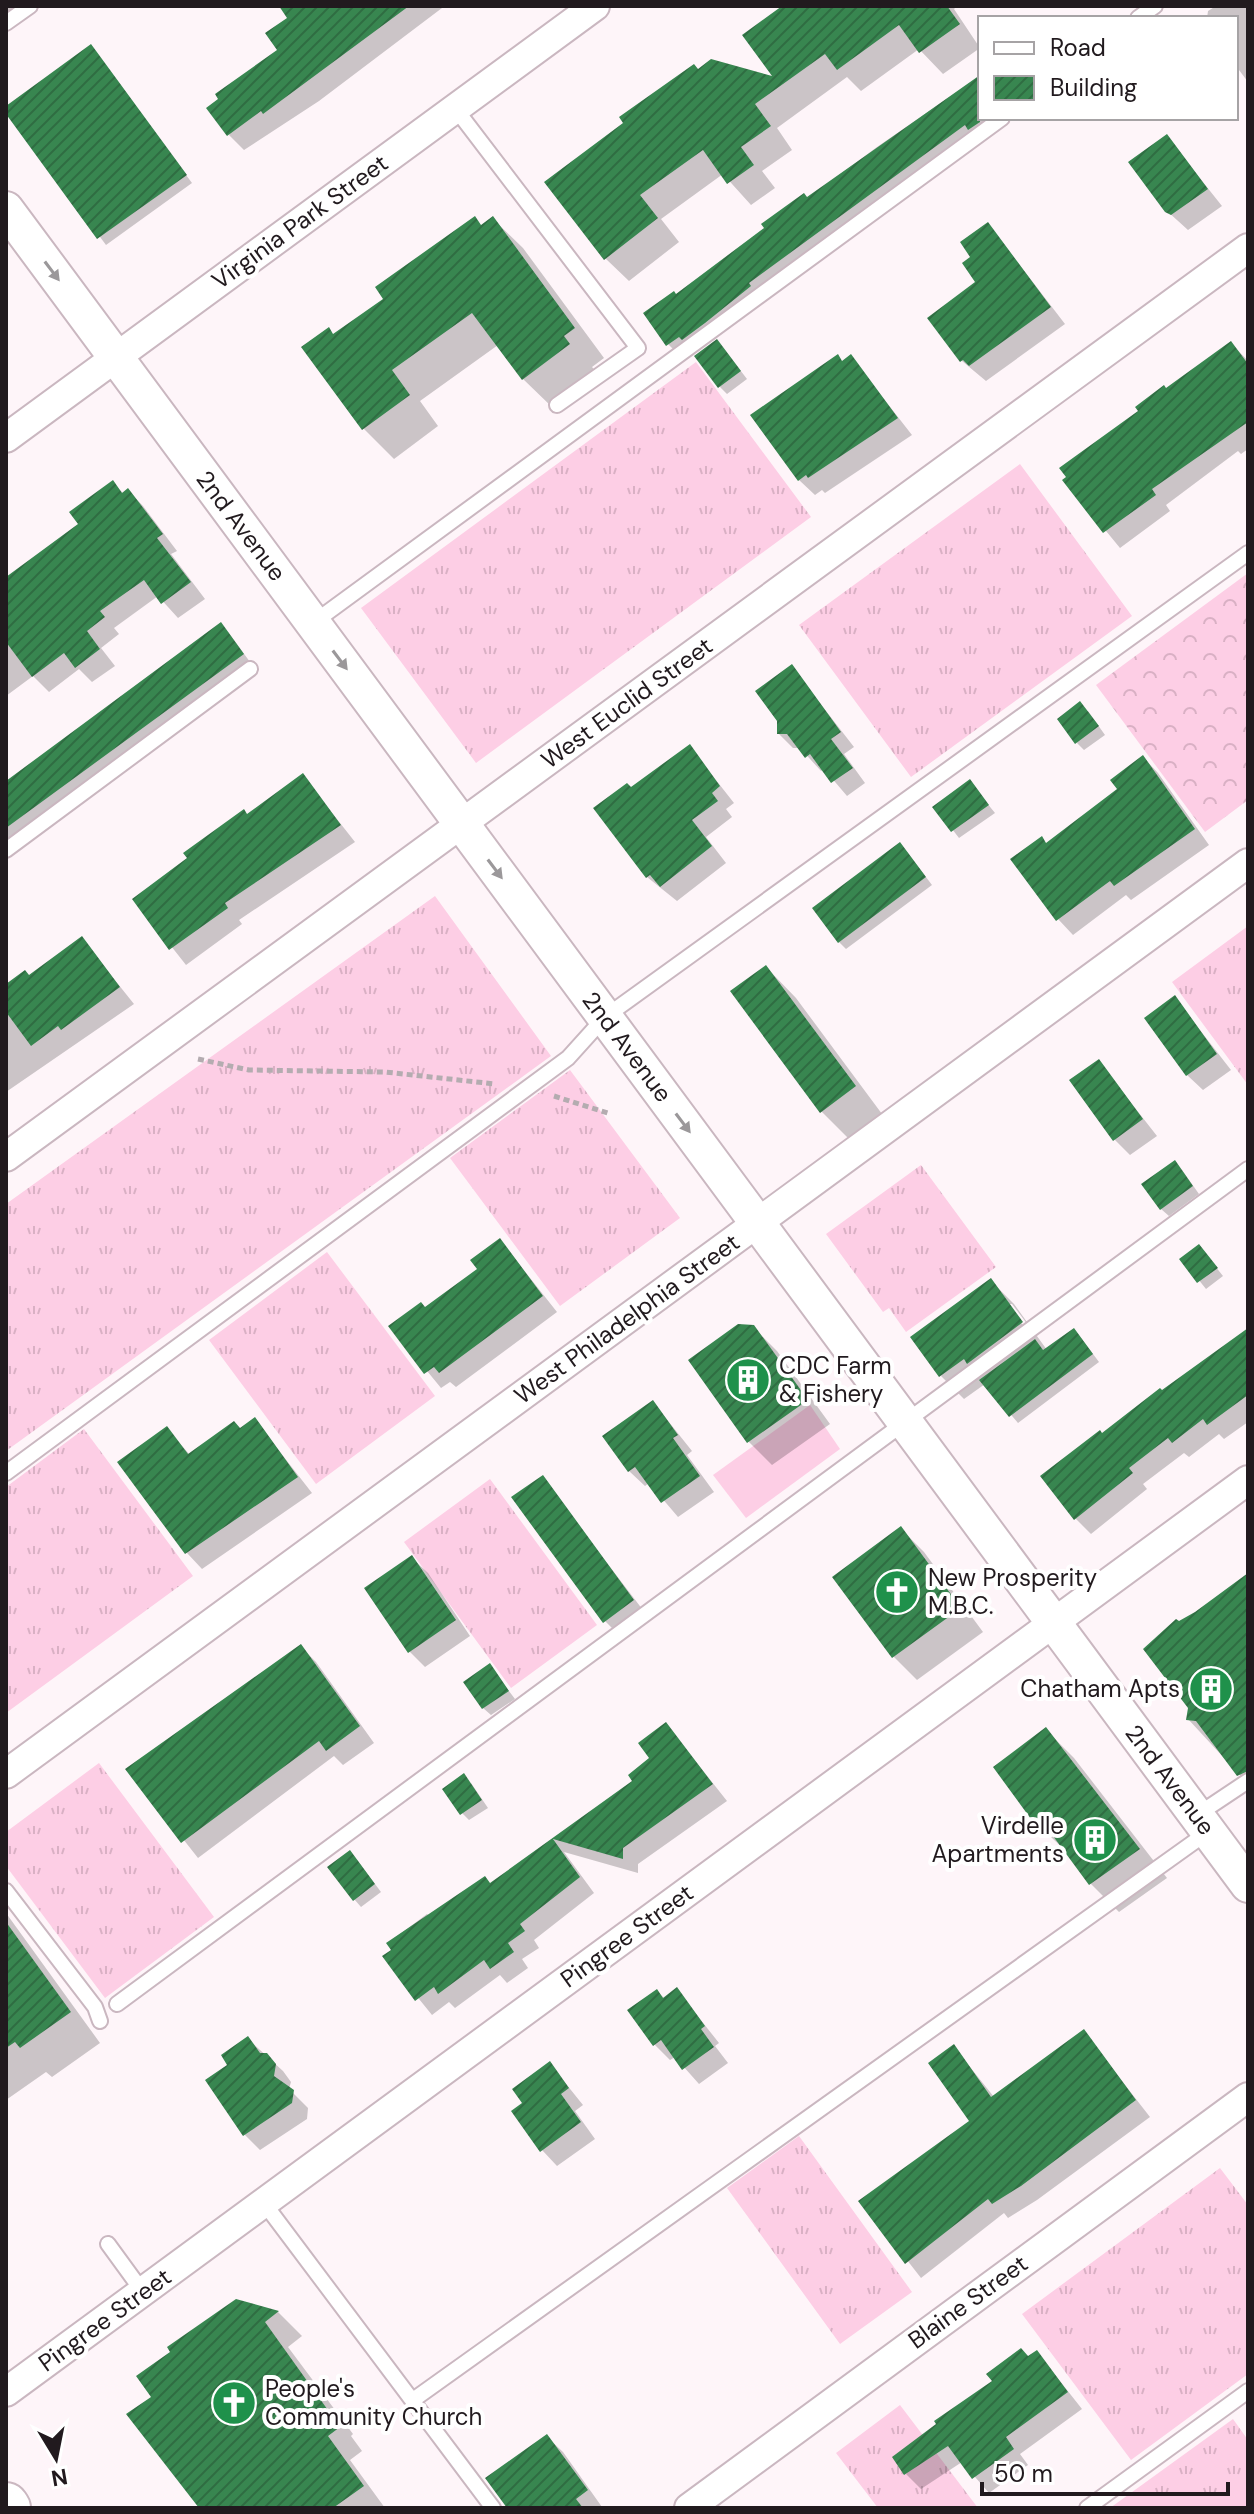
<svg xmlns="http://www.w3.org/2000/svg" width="1254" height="2514" viewBox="0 0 1254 2514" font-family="'DM Sans',sans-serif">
	<defs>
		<pattern id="grass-tufts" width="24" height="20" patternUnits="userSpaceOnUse" patternTransform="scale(2)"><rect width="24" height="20" fill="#fdcee5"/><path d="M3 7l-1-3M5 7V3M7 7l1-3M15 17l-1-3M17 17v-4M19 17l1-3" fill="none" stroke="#d9b0c4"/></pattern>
		<pattern id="forest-crowns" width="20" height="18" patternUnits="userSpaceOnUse" patternTransform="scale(2)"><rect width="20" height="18" fill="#fdcee5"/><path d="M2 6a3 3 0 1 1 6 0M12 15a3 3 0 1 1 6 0" fill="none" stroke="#d9b0c4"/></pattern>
		<pattern id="building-hatch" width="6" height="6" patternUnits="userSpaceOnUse" patternTransform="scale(2)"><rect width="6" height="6" fill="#388650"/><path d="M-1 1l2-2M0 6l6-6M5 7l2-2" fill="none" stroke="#2f6d42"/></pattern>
	</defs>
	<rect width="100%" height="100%" fill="#fef5f9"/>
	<path fill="url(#grass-tufts)" d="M696,362L811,517L476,763L361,608Z
		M1020,464L1132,616L911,777L799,625Z
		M435,896L551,1056L6,1451V1204Z
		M1248,926V1085L1172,982Z
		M570,1070L680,1218L560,1306L450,1158Z
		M921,1165L996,1267L906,1332L889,1308L883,1312L826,1234Z
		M327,1252L435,1396L316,1484L209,1340Z
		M84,1429L193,1576L6,1713V1487Z
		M490,1479L597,1625L511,1688L404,1542Z
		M99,1763L214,1917L105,1998L6,1866V1832Z
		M799,2136L912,2292L840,2344L727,2188Z
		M1220,2168L1248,2205V2374L1131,2460L1022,2314Z
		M900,2405L978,2508H878L836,2453Z
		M1233,2419L1248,2440V2508H1110Z"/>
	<path fill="url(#forest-crowns)" d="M1248,573V800L1205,832L1096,685Z"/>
	<path fill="#fdcee5" d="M810,1405L840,1449L746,1518L713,1475Z"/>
	<path fill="#0003" fill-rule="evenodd" d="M6,6H20L6,16Z
		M281,6H441L442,8L319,101L244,150L229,135L280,50L290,18Z
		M785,6H957L954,9L980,48L943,74L919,49L861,91L847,77L777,128L792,150L762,171L775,188L751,205L723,174L661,219L679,242L629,281L606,259L547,182L698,71L778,79Z
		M1216,6H1248V82L1236,66V18H1207L1208,11Z
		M91,47L192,183L106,245L6,111Z
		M980,76V118H994L675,351L668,344L676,296L877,147Z
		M1167,137L1222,206L1188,230L1167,211Z
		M493,219L523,248L604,358L592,367L599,375L553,408L523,379L498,345L420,401L438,426L394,459L364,429L304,348L334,336Z
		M988,224L1065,324L986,381L962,361L978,282L973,257Z
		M1231,343L1248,361V449L1241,454L1238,451L1166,505L1170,511L1120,548L1065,481L1166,390Z
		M724,349L747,379L727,394L720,387Z
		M851,357L912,435L825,493L822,490L815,495L799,480L843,362Z
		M113,483L124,494L128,490L143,506L177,551L171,554L205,599L178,618L158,596L114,628L119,634L101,648L115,666L92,682L79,669L49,692L33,676L6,696V580L80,524Z
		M228,632L250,662L6,841V783Z
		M791,666L854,747L844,754L865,783L847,796L824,769L821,771L800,748H793L779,734Z
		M1088,711L1105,735L1084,750L1077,743Z
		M690,747L734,803L726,809L732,817L706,837L726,863L677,901L647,877L595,808L631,790Z
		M1143,757L1158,773L1209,845L1131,900L1126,895L1073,935L1058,919L1047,845L1119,790Z
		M303,776L355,842L239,920L242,924L186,965L134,899Z
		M970,782L995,813L959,838L935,807Z
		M907,852L932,885L846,949L839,942Z
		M82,939L134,1004L6,1092V987L30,977Z
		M766,967L796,998L885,1118L852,1142L821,1111Z
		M1175,998L1231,1070L1203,1090L1187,1075Z
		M1099,1062L1157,1136L1130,1155L1115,1140Z
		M1182,1170L1199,1194L1169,1216L1161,1209Z
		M500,1240L557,1312L456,1387L450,1382L441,1388L391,1327L425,1309L480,1269Z
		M1199,1246L1223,1276L1206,1289L1182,1259Z
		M991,1281L1014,1304L1047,1350L1081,1338L1099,1362L1018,1423L985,1384L964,1399L941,1376ZM1007,1304H1012L1031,1329L1028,1332Z
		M753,1327L777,1351L830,1424L772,1465L749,1442L690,1361Z
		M1248,1327V1422L1224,1439L1219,1434L1189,1457L1184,1453L1143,1484L1147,1489L1091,1534L1075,1518L1102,1435L1242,1335Z
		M653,1402L692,1451L687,1455L714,1492L678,1517L649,1483L645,1486L629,1471Z
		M255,1420L312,1493L202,1569L187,1553L120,1463L167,1429L190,1455Z
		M542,1478L646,1614L618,1634L605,1621Z
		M901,1529L924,1552L983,1632L917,1680L893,1656Z
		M412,1558L428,1573L470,1636L425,1667L409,1651Z
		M1248,1576V1784L1188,1719L1190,1708L1178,1624Z
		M301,1647L316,1662L374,1743L343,1765L334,1756L198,1858L128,1769Z
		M490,1666L515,1699L491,1715L483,1708Z
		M666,1724L727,1801L638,1864V1873L564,1852L594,1893L534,1940L539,1948L522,1959L528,1968L507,1983L500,1975L455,2008L449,2002L432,2015L385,1957L394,1951L388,1943L427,1914L431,1917L491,1885L634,1781L652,1759Z
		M1046,1730L1074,1758L1167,1878L1119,1912L1091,1884L1067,1852L1037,1824Z
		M471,1783L488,1808L469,1820L462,1813Z
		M357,1860L381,1892L361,1907L354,1899Z
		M6,1913L100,2043L52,2077L46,2072L6,2100Z
		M677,1990L719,2043L715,2046L728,2063L699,2084L675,2057L670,2060L655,2045L657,1991L665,1999Z
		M1083,2031L1150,2117L1037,2200L1008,2218L1004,2213L921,2278L861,2201L972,2122L954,2047L994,2097Z
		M248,2039L283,2071L291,2082L289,2089L308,2108L307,2119L260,2150L245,2135Z
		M550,2064L583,2105L575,2111L595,2139L557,2166L542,2150L525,2103Z
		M236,2301L278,2312L302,2336L288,2347L353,2434L351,2436L362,2451L350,2460L385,2508H202L154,2397Z
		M1037,2352L1082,2409L1020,2454L1028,2465L989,2493L962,2462L921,2489L906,2474L994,2381Z
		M547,2437L563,2452L602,2507L509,2508Z"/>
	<path fill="url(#building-hatch)" d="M279,6H409L263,114L261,111L227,136L206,108L218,99L215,94L277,50L265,33L287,18Z
		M782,6H947L960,24L919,53L899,25L837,70L825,54L755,104L771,126L741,147L754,165L727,184L703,150L640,195L658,218L604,260L544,182L623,123L619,117L694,64L698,69L711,59L772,76L742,35Z
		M91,44L187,175L97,239L6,114V106Z
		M980,75V122L968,130L965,125L749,283L751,286L705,323L682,340L679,337L666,346L643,313L674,291L676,294L764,228L761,224L804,193L807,197Z
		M1167,134L1208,189L1171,215L1165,212L1128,162Z
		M475,216L481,225L493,216L575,328L564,336L570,344L522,380L472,313L392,370L410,395L362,430L301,347L329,327L333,334L383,299L375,287Z
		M988,222L1051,307L969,366L963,360L960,362L927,318L975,282L962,263L970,257L960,242Z
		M717,339L741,371L718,388L694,356Z
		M1231,341L1248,364V422L1152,489L1156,495L1103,533L1062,480L1066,477L1059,468L1138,411L1135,407L1164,385L1166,388Z
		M838,354L842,361L851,354L898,418L808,478L806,475L798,481L750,415Z
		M113,480L122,493L128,488L163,534L157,538L191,582L161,604L144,580L100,611L105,617L87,631L100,649L75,668L64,653L32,677L6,642V577L78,524L69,512Z
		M221,622L244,654L6,828V781Z
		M792,664L841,732L831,739L853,768L831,783L810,754L805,758L787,734H777V721L755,691Z
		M1080,701L1099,726L1075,744L1057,719Z
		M690,744L720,786L712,793L718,801L692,820L712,846L660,887L650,875L646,878L593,808L627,783L631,787Z
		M1143,755L1195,829L1114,886L1110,881L1056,921L1010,859L1042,836L1046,843L1117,789L1110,780Z
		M303,773L341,825L225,903L228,908L169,950L132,899L187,858L183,853L244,809L247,814Z
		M970,779L989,805L951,832L932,807Z
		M900,842L926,877L838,943L812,908Z
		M82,936L120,987L61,1030L58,1026L31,1046L6,1012V984L25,970L29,975Z
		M766,965L856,1086L820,1113L730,991Z
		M1175,995L1217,1054L1186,1076L1144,1018Z
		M1099,1059L1143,1119L1113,1141L1069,1080Z
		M1175,1160L1193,1186L1160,1210L1141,1184Z
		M500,1238L543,1296L439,1373L434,1367L424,1374L388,1326L421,1302L425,1307L477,1269L470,1260Z
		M1199,1244L1218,1268L1197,1283L1179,1259Z
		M991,1278L1023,1322L967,1364L964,1359L939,1377L910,1337Z
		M738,1324L754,1325L808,1400L747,1443L688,1360Z
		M1074,1328L1093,1354L1009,1417L979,1380L1035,1339L1043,1350Z
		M1248,1328V1395L1207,1425L1203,1419L1172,1443L1168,1438L1129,1468L1133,1473L1074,1520L1040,1476L1100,1430L1102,1433L1160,1388L1162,1390Z
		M653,1400L678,1435L673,1438L700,1476L661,1503L635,1467L628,1472L602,1436Z
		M255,1417L298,1477L185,1554L117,1462L167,1426L188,1454L234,1421L240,1428Z
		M543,1475L634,1600L603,1623L511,1497Z
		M901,1526L961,1608L892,1658L832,1577Z
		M412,1555L456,1620L408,1653L364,1588Z
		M1248,1573V1771L1237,1776L1196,1721L1186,1720L1188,1708L1143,1649L1176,1619L1179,1621L1195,1612Z
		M301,1644L360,1726L326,1751L319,1741L181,1843L125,1769Z
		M490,1663L509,1691L482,1709L463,1682Z
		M666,1722L713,1784L623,1848V1859L553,1839L580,1877L520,1924L525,1931L508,1943L514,1952L490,1969L484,1960L438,1994L434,1987L415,2001L382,1956L391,1950L386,1943L485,1876L490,1883L632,1781L628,1775L649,1758L638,1743Z
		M1046,1727L1140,1849L1089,1885L1042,1821L1036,1826L993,1767Z
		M464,1773L482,1800L460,1815L442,1789Z
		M350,1850L375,1884L353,1901L327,1867Z
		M6,1922L71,2012L20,2048L15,2042L6,2048Z
		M677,1987L705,2026L701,2029L714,2047L682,2070L661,2040L653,2046L627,2010L657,1989L663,1998Z
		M1084,2029L1136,2100L1021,2186L992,2204L988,2199L905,2264L858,2201L969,2121L928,2063L954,2044L991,2097Z
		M248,2036L260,2053H267L276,2064L274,2076L294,2090L292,2103L243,2136L205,2080L227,2065L221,2055Z
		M550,2061L569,2088L561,2094L581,2122L540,2152L511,2111L522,2103L512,2089Z
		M236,2299L279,2311L265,2322L340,2427L328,2436L364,2486L333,2508H199L126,2414L151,2397L136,2376L170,2352L167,2347Z
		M1021,2348L1028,2356L1037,2350L1068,2392L1006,2437L1014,2449L972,2479L948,2446L904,2475L892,2457L936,2424L934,2421L992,2381L986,2374Z
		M547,2434L588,2490L576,2499L583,2508H507L485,2478Z"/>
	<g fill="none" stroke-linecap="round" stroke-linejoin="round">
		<g stroke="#cab7c0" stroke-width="18">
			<path id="service" d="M1138,18L1155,6
				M6,23L30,6
				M455,108L638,348L557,405
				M313,623L1002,118
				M6,850L250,669
				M6,1473L568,1058L605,1017L1248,553
				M1197,1815L1248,1781
				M6,1891L95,2007L100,2021
				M117,2004L1248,1169
				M264,2203L493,2508
				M108,2244L143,2292
				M413,2400L1208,1832
				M1087,2508L1248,2391"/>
		</g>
		<g stroke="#cab7c0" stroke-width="32">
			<path id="minor" d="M6,438L595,6
				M6,1157L1248,248
				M6,1774L1248,863
				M6,2392L1248,1480
				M689,2508L1248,2097"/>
		</g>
		<g stroke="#cab7c0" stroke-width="38">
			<path id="tertiary" d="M6,209L1248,1885"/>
		</g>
		<g stroke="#cab7c0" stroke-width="48">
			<path id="primary" d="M6,2505L8,2508"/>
		</g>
		<path stroke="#b4acb0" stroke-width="5" stroke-dasharray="6 4" stroke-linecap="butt" d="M198,1059L249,1070L385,1072L495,1084
			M554,1096L611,1114"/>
		<use href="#service" stroke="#fff" stroke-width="14"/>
		<use href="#minor" stroke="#fff" stroke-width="28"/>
		<use href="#tertiary" stroke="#fff" stroke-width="34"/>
		<use href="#primary" stroke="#fff" stroke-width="44"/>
	</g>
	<defs><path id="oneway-solid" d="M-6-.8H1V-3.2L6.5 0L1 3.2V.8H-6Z" transform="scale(2)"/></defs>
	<g fill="#9b989a">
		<use href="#oneway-solid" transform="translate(52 271) rotate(53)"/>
		<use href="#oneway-solid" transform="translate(340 660) rotate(53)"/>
		<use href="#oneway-solid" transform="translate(495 869) rotate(53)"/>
		<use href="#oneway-solid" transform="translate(683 1123) rotate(53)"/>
	</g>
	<defs>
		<g id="building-disc" transform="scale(2.3)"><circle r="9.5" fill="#1f914b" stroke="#fff"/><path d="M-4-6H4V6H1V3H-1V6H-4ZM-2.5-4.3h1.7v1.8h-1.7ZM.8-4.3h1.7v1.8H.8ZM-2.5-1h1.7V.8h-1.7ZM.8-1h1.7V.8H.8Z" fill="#fff"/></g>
		<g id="church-disc" transform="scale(2.3)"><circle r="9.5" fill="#1f914b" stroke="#fff"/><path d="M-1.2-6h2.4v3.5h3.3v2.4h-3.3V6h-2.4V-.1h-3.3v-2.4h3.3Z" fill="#fff"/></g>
	</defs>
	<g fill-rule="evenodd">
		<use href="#building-disc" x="748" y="1380"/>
		<use href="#church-disc" x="897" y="1592"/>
		<use href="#building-disc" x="1211" y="1689"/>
		<use href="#building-disc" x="1095" y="1840"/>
		<use href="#church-disc" x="234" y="2403"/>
	</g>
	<g text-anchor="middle" stroke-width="8" stroke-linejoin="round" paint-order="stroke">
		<g font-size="24" fill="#211a1e" stroke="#fff">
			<text transform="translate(300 222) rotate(-36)" y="8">Virginia Park Street</text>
			<text transform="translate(241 526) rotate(53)" y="8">2nd Avenue</text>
			<text transform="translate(627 703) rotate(-36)" y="8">West Euclid Street</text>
			<text transform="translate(627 1047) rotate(53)" y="8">2nd Avenue</text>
			<text transform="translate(627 1319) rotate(-36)" y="8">West Philadelphia Street</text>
			<text transform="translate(1170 1780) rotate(53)" y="8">2nd Avenue</text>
			<text transform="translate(627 1936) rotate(-36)" y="8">Pingree Street</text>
			<text transform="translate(968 2302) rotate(-36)" y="8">Blaine Street</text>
			<text transform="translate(105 2320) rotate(-36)" y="8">Pingree Street</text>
		</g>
		<g font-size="24" fill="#211a1e" stroke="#fff" text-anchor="start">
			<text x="779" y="1374">CDC Farm<tspan x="779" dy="28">&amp; Fishery</tspan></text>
			<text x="928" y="1586">New Prosperity<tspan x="928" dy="28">M.B.C.</tspan></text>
			<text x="1180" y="1697" text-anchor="end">Chatham Apts</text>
			<text x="1064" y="1834" text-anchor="end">Virdelle<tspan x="1064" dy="28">Apartments</tspan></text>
			<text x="265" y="2397">People's<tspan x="265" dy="28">Community Church</tspan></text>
		</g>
	</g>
	<rect width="1254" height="2514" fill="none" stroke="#211a1e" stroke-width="16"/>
	<rect x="978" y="16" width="260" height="104" fill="#ffffff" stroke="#a6a3a5" stroke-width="2"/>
	<rect x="994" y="42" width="40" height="12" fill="#ffffff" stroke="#a6a3a5" stroke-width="2"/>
	<text x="1050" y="56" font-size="24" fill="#211a1e">Road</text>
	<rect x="994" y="76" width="40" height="24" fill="url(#building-hatch)" stroke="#a6a3a5" stroke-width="2"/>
	<text x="1050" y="96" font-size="24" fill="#211a1e">Building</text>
	<g transform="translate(56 2458) rotate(170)" stroke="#ffffff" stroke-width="6" paint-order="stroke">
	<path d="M0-6L14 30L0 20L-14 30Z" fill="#211a1e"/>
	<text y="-12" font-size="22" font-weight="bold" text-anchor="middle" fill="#211a1e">N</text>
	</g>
	<path d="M982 2482v12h246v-12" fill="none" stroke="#211a1e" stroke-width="4"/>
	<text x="994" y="2482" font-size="24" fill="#211a1e" stroke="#ffffff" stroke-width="6" paint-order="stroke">50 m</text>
</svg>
